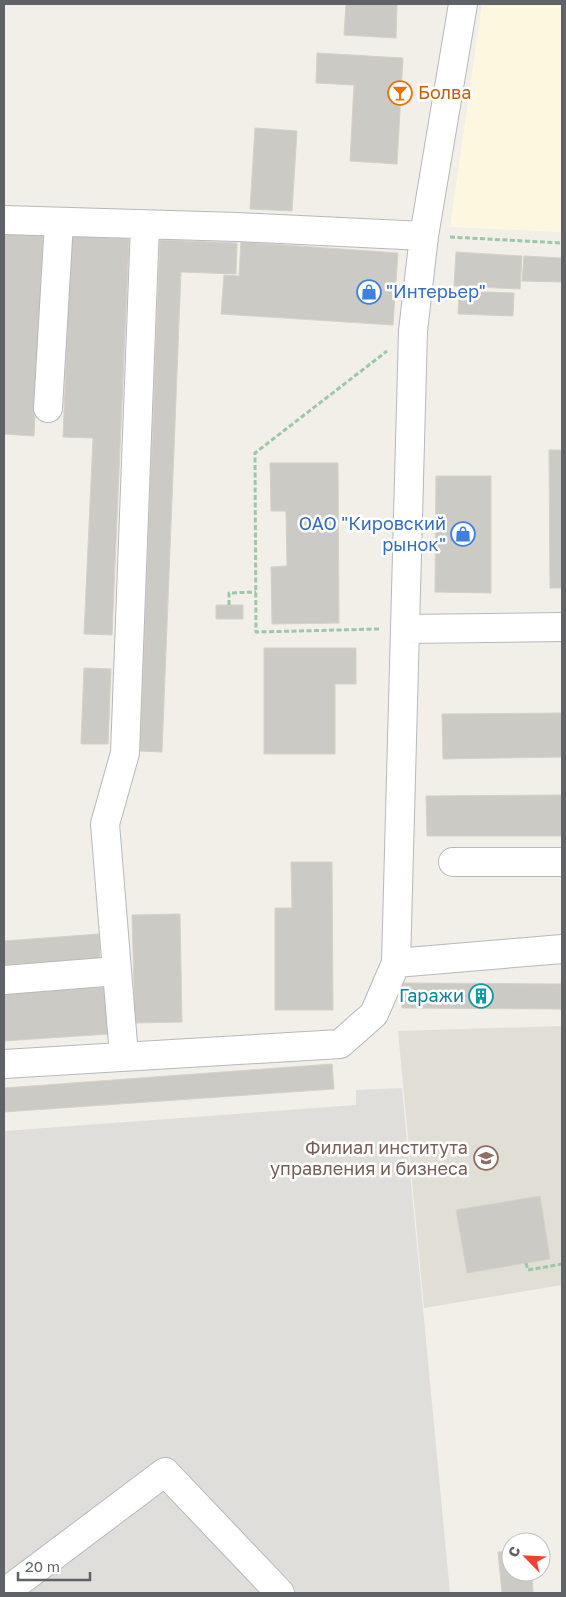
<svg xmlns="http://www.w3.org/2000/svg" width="566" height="1597" viewBox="0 0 566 1597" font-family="'Golos Text',sans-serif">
	<rect width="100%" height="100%" fill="#f1efe8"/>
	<path fill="#fef7e0" d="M482,4H562V232L450,227Z"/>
	<path fill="#e0deda" d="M402,1088L450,1593H4V1131L356,1105V1090Z"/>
	<path fill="#e1ded6" d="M562,1026V1285L424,1308L398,1031Z"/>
	<path fill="#cccac5" stroke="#d6d1c6" d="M346,4H397L396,38L344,35Z
		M317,53L403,58L397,164L350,161L354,85L316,83Z
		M255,128L297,131L292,211L250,209Z
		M4,234L43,236L34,436L4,434Z
		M71,236L129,239L112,635L84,634L93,438L63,437Z
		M160,240L237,243L236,274L181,272L162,752L140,751Z
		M241,242L398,253L393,325L221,314L224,275L239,276Z
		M456,252L522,256L520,289L454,286Z
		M524,256L562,258V282L522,281Z
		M459,291L514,293L513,316L458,314Z
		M549,450H562V588H550Z
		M270,463H338L339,623L272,624L271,567L287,566L286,511H271Z
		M436,476H491V593L435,592Z
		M216,605H243V619H216Z
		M264,648H356V684H335V754H264Z
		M84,668L111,669L108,744H81Z
		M562,713V757L443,759L442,714Z
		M562,795V836H427L426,796Z
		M291,862H332L333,1010H275V908H292Z
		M180,914L182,1022L135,1023L132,915Z
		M99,934L100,958L4,965V941Z
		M402,983L561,984V1009L402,1008Z
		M105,987L108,1034L4,1041V994Z
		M332,1064L334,1089L4,1112V1088Z
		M540,1196L550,1259L467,1273L456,1210Z
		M511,1551V1572H532L533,1593H502L498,1552Z"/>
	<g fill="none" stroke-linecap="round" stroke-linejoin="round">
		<g stroke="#b5b8bc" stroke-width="30">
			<path id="minor" d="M4,220L237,227L424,236
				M48,408L59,222
				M405,629L562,627
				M453,862H562
				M396,963L562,949
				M117,971L105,824L125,753L145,225
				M4,980L117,971L124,1056
				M4,1064L340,1044L374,1014L396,963L413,331L424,236L463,4
				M4,1593L165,1472L280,1593"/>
		</g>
		<path stroke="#9cc7a9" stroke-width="3" stroke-dasharray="5 2.5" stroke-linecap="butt" d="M450,237L562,243
			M229,605V593L256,592
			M379,629L256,632L255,453L387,351
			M526,1263L528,1270L562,1264"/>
		<use href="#minor" stroke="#fff" stroke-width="28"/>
	</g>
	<defs>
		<g id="bar-ring" transform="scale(1.25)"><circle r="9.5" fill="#fff" stroke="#e8710a" stroke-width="1.5"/><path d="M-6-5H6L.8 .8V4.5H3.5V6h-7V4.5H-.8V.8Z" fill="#e8710a"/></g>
		<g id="shop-ring" transform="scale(1.25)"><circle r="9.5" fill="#fff" stroke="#3f7fe0" stroke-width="1.5"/><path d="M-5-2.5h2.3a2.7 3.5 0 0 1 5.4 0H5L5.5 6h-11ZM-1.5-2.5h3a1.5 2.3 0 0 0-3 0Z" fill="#3f7fe0"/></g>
		<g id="building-ring" transform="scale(1.25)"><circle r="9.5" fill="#fff" stroke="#0f9aa8" stroke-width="1.5"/><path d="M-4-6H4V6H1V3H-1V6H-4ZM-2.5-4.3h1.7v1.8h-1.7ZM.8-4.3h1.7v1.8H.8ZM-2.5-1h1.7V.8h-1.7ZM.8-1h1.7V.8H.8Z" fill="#0f9aa8"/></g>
		<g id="university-ring" transform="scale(1.25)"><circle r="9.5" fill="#fff" stroke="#8d6e63" stroke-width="1.5"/><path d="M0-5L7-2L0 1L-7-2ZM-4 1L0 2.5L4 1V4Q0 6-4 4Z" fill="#8d6e63"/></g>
	</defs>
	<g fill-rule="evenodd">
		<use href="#bar-ring" x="400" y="93"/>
		<use href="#shop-ring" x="369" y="292"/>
		<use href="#shop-ring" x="463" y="534"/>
		<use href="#building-ring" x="481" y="996"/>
		<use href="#university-ring" x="486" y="1158"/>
	</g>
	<g text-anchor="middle" stroke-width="5" stroke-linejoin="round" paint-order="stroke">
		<g font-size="18" fill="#c56008" stroke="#fff" text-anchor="start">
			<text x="418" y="99">Болва</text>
		</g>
		<g font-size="18" fill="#366cbe" stroke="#fff" text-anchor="start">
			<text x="386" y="298">"Интерьер"</text>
			<text x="446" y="530" text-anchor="end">ОАО "Кировский<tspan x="446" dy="21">рынок"</tspan></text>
		</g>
		<g font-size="18" fill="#0d838f" stroke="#fff" text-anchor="end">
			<text x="464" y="1002">Гаражи</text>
		</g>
		<g font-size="18" fill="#785e54" stroke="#fff" text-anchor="end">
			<text x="468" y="1154">Филиал института<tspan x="468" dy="21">управления и бизнеса</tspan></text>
		</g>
	</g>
	<rect width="566" height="1597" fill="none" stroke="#5f6368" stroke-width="10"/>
	<g transform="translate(526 1557) rotate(294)"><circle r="24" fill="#ffffff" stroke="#bfc1c3"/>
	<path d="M0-4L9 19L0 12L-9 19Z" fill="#ea4335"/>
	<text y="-8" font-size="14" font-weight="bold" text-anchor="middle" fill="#5f6368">С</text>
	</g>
	<path d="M18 1572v8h72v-8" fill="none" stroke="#5f6368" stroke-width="2.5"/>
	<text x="25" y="1572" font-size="15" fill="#5f6368" stroke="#ffffff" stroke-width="4" paint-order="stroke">20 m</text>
</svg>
